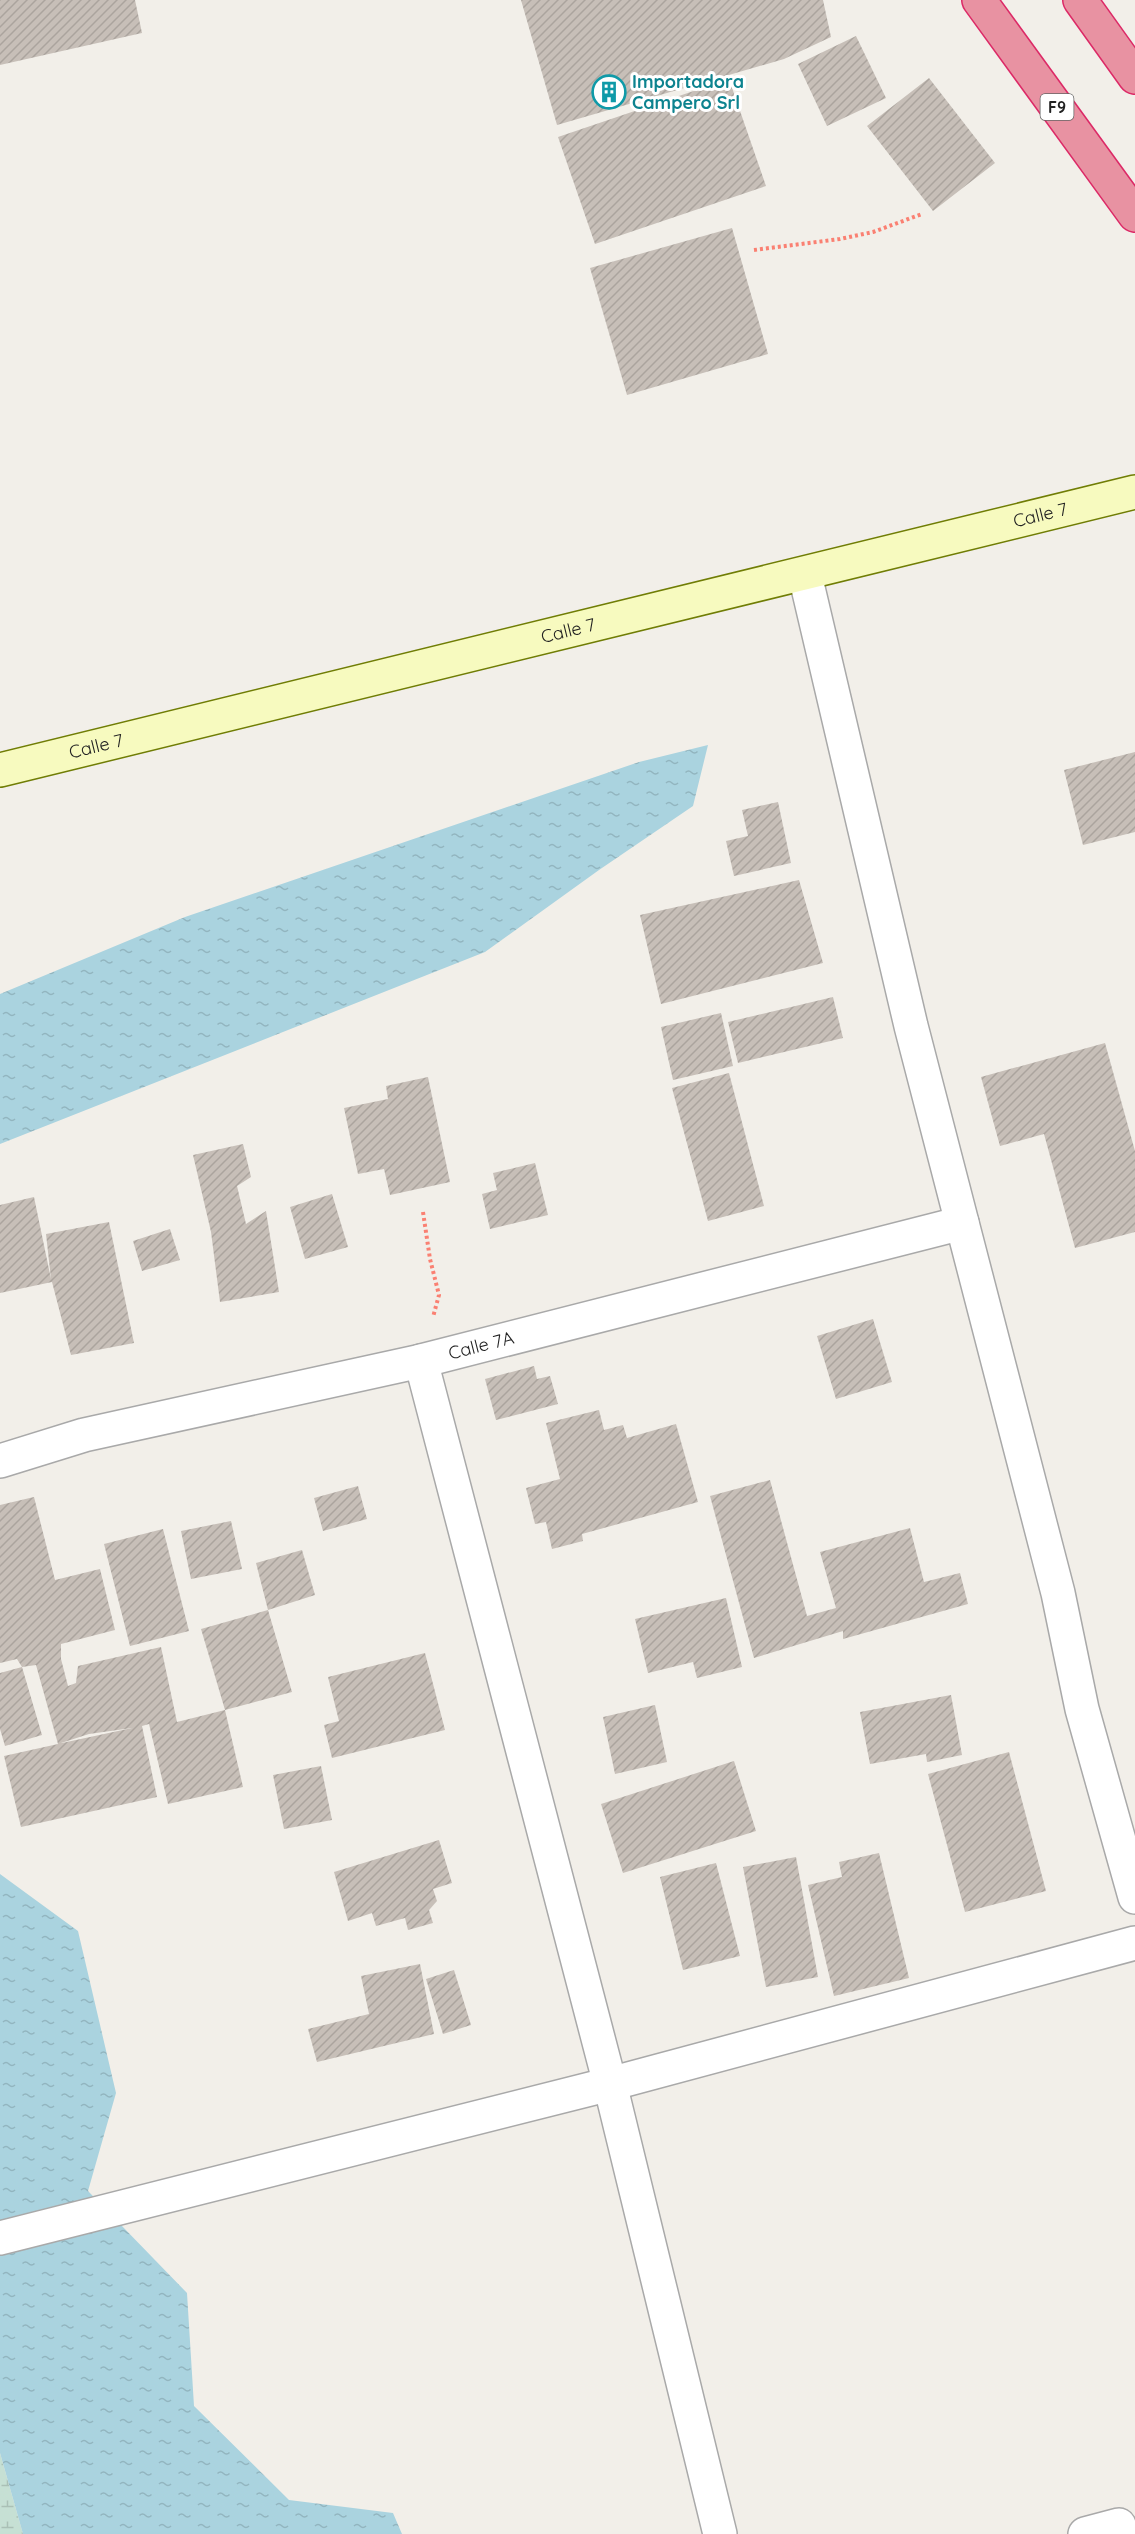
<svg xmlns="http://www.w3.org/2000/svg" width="1135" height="2534" viewBox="0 0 1135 2534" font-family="Quicksand,sans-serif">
	<defs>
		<pattern id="wetland-marsh" width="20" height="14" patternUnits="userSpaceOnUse" patternTransform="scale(1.5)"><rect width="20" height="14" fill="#c6e0d4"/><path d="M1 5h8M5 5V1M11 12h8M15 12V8" fill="none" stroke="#aac0b6"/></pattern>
		<pattern id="water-ripples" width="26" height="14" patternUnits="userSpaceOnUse" patternTransform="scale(1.5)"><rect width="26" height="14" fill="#aad3df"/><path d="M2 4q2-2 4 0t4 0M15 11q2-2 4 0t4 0" fill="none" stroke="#92b5bf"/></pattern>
		<pattern id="building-hatch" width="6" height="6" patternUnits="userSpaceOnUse" patternTransform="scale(1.5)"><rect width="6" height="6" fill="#c7bfb8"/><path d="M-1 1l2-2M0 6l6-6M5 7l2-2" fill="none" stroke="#aba49e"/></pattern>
	</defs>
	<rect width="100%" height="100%" fill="#f2efe9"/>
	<path fill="url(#wetland-marsh)" d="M0,2453L23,2534H0Z"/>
	<path fill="url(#water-ripples)" d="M708,745L693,806L599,870L485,952L0,1144V994L185,917L639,762Z
		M0,1874L78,1931L116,2093L88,2191L187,2293L194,2406L289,2500L393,2513L402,2534H23L0,2453Z"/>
	<path fill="url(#building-hatch)" fill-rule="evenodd" d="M0,0H135L142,33L0,65Z
		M521,0H823L831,37L784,59L557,125Z
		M856,36L886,98L827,126L798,64Z
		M929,78L995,163L933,211L867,126Z
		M729,79L766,186L595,244L558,137Z
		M732,228L768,354L627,395L590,268Z
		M1135,752V832L1083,845L1064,770Z
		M778,802L791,863L734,876L726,841L748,836L742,810Z
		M799,880L823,963L661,1004L640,915Z
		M833,997L843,1038L738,1063L728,1022Z
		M721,1013L733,1066L673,1080L661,1027Z
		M1105,1043L1135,1151V1232L1075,1248L1044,1134L1000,1146L981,1077Z
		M729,1073L764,1206L708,1221L672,1088Z
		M428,1077L450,1182L390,1195L384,1169L358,1174L344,1108L388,1099L386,1086Z
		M243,1144L251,1177L237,1186L246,1224L266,1211L279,1292L220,1302L211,1232L193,1155Z
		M535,1163L548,1215L490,1229L482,1194L497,1190L493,1173Z
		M332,1194L348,1247L305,1259L290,1207Z
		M34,1197L51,1279L46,1234L109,1222L134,1343L71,1355L52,1282L0,1293V1205Z
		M170,1229L180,1260L142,1271L133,1241Z
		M873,1319L892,1382L836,1399L817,1336Z
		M534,1366L537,1379L550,1376L558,1404L496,1420L485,1379Z
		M599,1410L604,1430L623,1425L627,1438L676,1424L698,1502L582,1534L583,1541L552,1549L546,1522L535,1524L526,1488L560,1479L546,1423Z
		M770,1480L807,1616L836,1608L820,1552L910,1528L924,1582L960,1573L968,1604L843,1639V1631L754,1658L710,1496Z
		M358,1486L367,1519L323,1531L314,1498Z
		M34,1497L55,1580L100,1569L115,1630L61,1644V1659L68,1686L76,1683L78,1666L161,1647L177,1722L225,1710L201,1629L268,1610L292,1692L225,1710L243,1787L168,1804L149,1724L142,1726L157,1797L21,1827L4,1756L58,1744L36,1665L22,1667L17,1659L0,1663V1505ZM132,1728L62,1743H61L89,1734Z
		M231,1521L242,1569L191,1579L181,1531Z
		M163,1529L189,1631L130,1646L104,1544Z
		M302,1550L315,1595L268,1610L256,1563Z
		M726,1598L742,1667L697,1678L693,1662L648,1673L635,1619Z
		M425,1653L445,1730L332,1758L324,1725L339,1721L328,1677Z
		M22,1667L42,1735L5,1746L0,1729V1673Z
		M951,1695L962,1755L927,1762L926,1754L870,1764L860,1712Z
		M655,1705L667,1762L615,1774L603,1717Z
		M1009,1752L1046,1891L965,1912L928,1774Z
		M734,1761L756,1831L623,1873L601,1804Z
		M321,1766L332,1820L284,1829L273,1775Z
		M439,1840L452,1883L433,1889L437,1901L429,1910L433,1923L408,1930L405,1918L376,1926L372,1913L348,1921L334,1872Z
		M879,1853L909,1978L834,1996L808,1885L842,1877L839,1862Z
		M796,1857L818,1977L766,1987L743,1867Z
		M716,1863L740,1956L683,1970L660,1877Z
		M420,1964L434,2034L317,2062L308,2029L369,2014L361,1976Z
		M454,1970L471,2025L443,2034L426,1979Z"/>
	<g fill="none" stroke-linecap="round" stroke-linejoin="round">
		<g stroke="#a9a9a9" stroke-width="36">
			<g id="street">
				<path d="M805,575L911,1026L1058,1593L1082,1709L1135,1897"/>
				<path d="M421,1361L610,2084L720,2534"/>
				<path id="s1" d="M0,1461L84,1435L421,1361L962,1223"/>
				<path d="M0,2238L610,2084L1135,1943"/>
				<path d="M1085,2534L1119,2525L1122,2534"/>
			</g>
		</g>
		<g stroke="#707d05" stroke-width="36">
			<g id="secondary">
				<path id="s2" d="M0,770L1135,492"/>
			</g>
		</g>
		<g stroke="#dc2a67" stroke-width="36">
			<path id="highway" d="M979,0L1135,215
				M1080,0L1135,77"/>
		</g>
		<path stroke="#fa8072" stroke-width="4" stroke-dasharray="3 3" stroke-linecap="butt" d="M754,250L840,239L873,232L922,214
			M423,1212L430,1259L439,1295L433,1317"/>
		<use href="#street" stroke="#fff" stroke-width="33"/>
		<use href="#secondary" stroke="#f7fabf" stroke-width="33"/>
		<use href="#highway" stroke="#e892a2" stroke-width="33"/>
	</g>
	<defs>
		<g id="building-ring" transform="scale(1.725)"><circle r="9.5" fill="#fff" stroke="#0f9aa8" stroke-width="1.5"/><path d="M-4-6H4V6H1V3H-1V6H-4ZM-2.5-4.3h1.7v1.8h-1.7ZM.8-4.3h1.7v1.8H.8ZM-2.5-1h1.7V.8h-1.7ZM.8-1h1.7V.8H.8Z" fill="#0f9aa8"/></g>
	</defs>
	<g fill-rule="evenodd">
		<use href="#building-ring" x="609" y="92"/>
	</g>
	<g text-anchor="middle" stroke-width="6" stroke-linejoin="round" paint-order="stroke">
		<rect fill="#fff" stroke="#646464" stroke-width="1.5" x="1040.5" y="94" width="33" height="26" rx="4.5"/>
		<g font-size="16" font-weight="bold" fill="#222">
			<text x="1057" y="113">F9</text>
		</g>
		<g font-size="18" font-weight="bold" fill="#0d838f" stroke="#fff" text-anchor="start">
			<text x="632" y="88">Importadora<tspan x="632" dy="21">Campero Srl</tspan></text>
		</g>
		<g font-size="18" fill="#222" stroke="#fff">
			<text dy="6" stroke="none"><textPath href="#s2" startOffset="1071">Calle 7</textPath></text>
			<text dy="6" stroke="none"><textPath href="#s2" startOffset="585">Calle 7</textPath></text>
			<text dy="6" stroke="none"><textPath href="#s2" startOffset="99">Calle 7</textPath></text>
			<text dy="6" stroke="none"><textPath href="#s1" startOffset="495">Calle 7A</textPath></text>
		</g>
	</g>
</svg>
